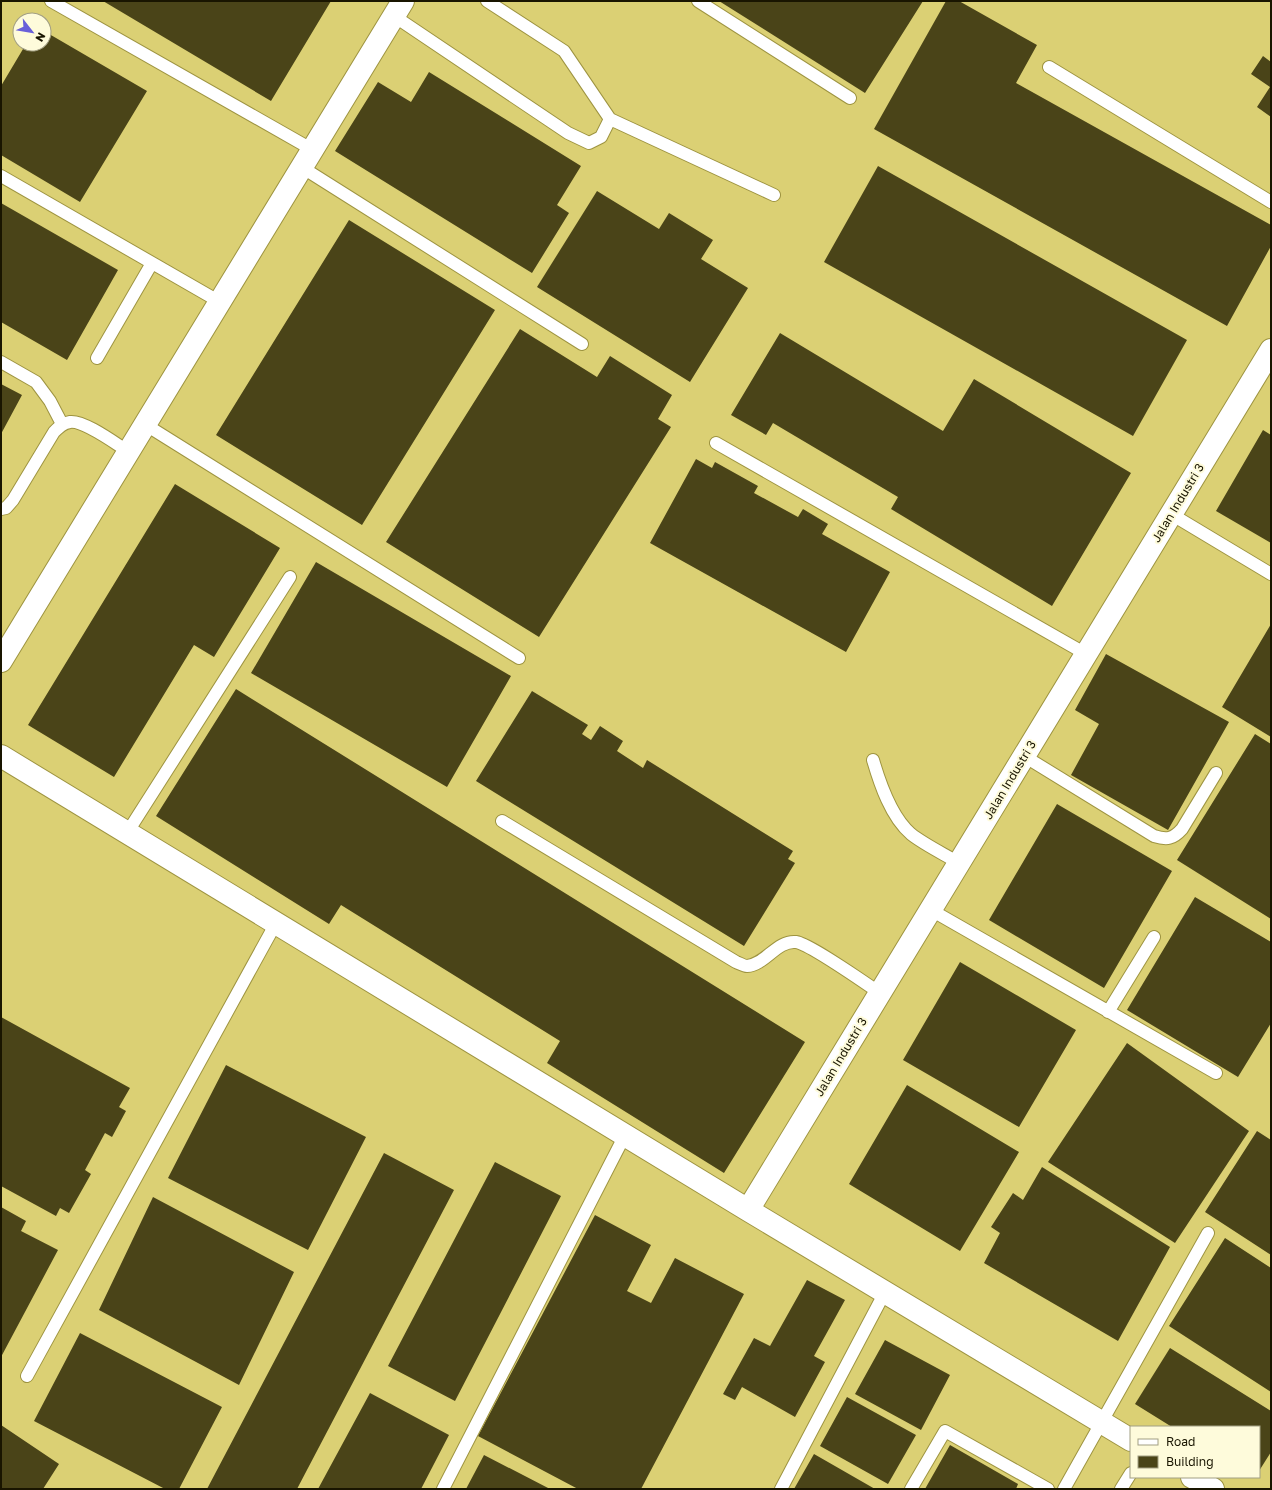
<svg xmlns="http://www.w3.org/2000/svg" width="1272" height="1490" viewBox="0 0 1272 1490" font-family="'Golos Text',sans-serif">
	<rect width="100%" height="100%" fill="#e5db88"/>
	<path fill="#dbd074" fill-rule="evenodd" d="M1,1H1271V1489H1ZM20,20H44V44H20ZM1131,1427H1259V1477H1131Z"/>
	<path fill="#4a4418" d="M103,1H331L271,101Z
		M719,1H923L865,93Z
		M946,1H959L1037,45L1016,83L1271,225V246L1227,326L874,129Z
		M44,31L147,91L80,202L1,155V86L26,44H44Z
		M1263,56L1271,62V117L1257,107L1270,87L1251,74Z
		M429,72L581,166L557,205L569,213L532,273L335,151L378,82L411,102Z
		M878,166L1187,340L1133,436L824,262Z
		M597,191L659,229L669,213L713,240L701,259L748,288L690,382L537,287Z
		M1,203L118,270L67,360L1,322Z
		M349,220L495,310L362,525L216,435Z
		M520,329L597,377L610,356L672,395L658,419L671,427L539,637L386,542Z
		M780,333L943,431L974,379L1131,473L1052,606L891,509L898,497L773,423L766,435L731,415Z
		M1,384L22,395L1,434Z
		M1263,430L1271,435V543L1216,511Z
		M696,459L712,468L715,462L758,486L754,493L798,517L803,509L828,524L822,534L890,572L846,652L650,543Z
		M175,484L280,548L214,657L194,645L114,777L28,725Z
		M316,562L511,676L447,787L251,673Z
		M1271,624V737L1222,707Z
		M1106,654L1229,722L1168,830L1071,775L1099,724L1075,710Z
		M236,689L805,1042L724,1173L547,1063L560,1041L341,905L329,924L156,816Z
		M532,691L588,725L582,734L591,740L600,726L623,741L617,751L643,768L647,760L793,851L788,859L795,863L744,946L476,781Z
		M1255,734L1271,744V919L1177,860Z
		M1057,804L1172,871L1104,988L989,920Z
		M1195,897L1271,942V1023L1238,1077L1127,1010Z
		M960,962L1076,1030L1019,1127L903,1060Z
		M1,1017L130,1088L119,1107L126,1111L112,1137L105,1133L85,1170L91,1174L69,1213L60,1208L56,1216L1,1186Z
		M1127,1043L1249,1131L1175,1243L1048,1162Z
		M226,1065L366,1137L308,1250L168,1178Z
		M907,1085L1019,1152L960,1251L849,1184Z
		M1257,1131L1271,1140V1255L1205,1212Z
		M384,1153L454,1190L297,1489H207Z
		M495,1162L561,1196L455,1401L388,1366Z
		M1042,1167L1170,1247L1118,1341L984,1263L1000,1233L991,1227L1013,1193L1023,1200Z
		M153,1197L294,1272L239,1385L99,1310Z
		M1,1207L26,1221L21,1231L58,1250L1,1357Z
		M595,1215L651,1245L627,1291L651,1303L675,1258L744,1294L641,1489H578L478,1436Z
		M1225,1238L1271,1268V1392L1169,1326Z
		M807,1280L845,1300L814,1356L825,1362L795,1417L742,1387L735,1400L723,1394L754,1338L770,1346Z
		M80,1333L222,1407L179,1489H165L34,1421Z
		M885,1340L950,1375L921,1430L855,1394Z
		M1170,1348L1271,1411V1452L1259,1471V1427H1172L1135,1404Z
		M370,1393L449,1435L421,1489H318Z
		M847,1397L916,1435L888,1484L820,1446Z
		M1,1425L59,1464L43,1489H1Z
		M950,1445L1018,1484L1016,1489H925Z
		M814,1454L875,1489H794Z
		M484,1455L550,1489H466Z"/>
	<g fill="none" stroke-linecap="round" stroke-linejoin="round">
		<g stroke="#9e9441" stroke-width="14">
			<path id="service" d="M51,1L313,150
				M487,1L564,51L610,119L774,195
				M698,1L850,98
				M394,16L568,133L589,143L601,137L610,119
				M1049,67L1271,202
				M303,168L582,344
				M1,176L220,302
				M97,358L152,263
				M1,362L36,382L50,401L62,424
				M146,425L519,658
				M716,443L1086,654
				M1,509L6,508L13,500L54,432C59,427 63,423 70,422C84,420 116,444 129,452
				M1171,514L1271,574
				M1024,756L1154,836C1167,840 1173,839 1182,829L1216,773
				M873,760C880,784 891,817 911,834C925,845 944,854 959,863
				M502,821L736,962C739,963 744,966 747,966C765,965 777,940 796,942C810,944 865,983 880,993
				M127,833L290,577
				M931,910L1216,1073
				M1108,1012L1154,937
				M27,1376L276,923
				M443,1489L625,1135
				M781,1489L885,1292
				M911,1489L945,1431L1048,1489
				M1064,1489L1208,1233
				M1121,1489L1131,1473"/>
		</g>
		<g stroke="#9e9441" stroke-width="24">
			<path id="minor" d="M1,661L403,1
				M1,756L748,1210L1131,1440
				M748,1210L1271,350
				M1192,1477L1213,1489"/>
		</g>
		<use href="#service" stroke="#fff" stroke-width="12"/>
		<use href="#minor" stroke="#fff" stroke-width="22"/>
	</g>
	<g text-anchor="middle" stroke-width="4" stroke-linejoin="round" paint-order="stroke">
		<g font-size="12" fill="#191500" stroke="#fefbdb">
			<text transform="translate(1178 503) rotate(-59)" y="4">Jalan Industri 3</text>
			<text transform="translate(1010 780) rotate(-59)" y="4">Jalan Industri 3</text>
			<text transform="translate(841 1057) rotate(-59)" y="4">Jalan Industri 3</text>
		</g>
	</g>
	<rect width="1272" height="1490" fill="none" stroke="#191500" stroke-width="4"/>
	<rect x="1130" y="1426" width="130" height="52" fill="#fefbdb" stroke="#a29f83"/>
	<rect x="1138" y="1439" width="20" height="6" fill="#ffffff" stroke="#a29f83"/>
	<text x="1166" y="1446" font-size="12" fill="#191500">Road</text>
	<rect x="1138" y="1456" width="20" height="12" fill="#4a4418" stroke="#a29f83"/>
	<text x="1166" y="1466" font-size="12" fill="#191500">Building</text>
	<g transform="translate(32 32) rotate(121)"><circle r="19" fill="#fefbdb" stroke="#a29f83"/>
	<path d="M0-3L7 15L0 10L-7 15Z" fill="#695fd9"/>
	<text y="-6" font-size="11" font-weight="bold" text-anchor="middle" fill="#191500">N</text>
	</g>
</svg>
